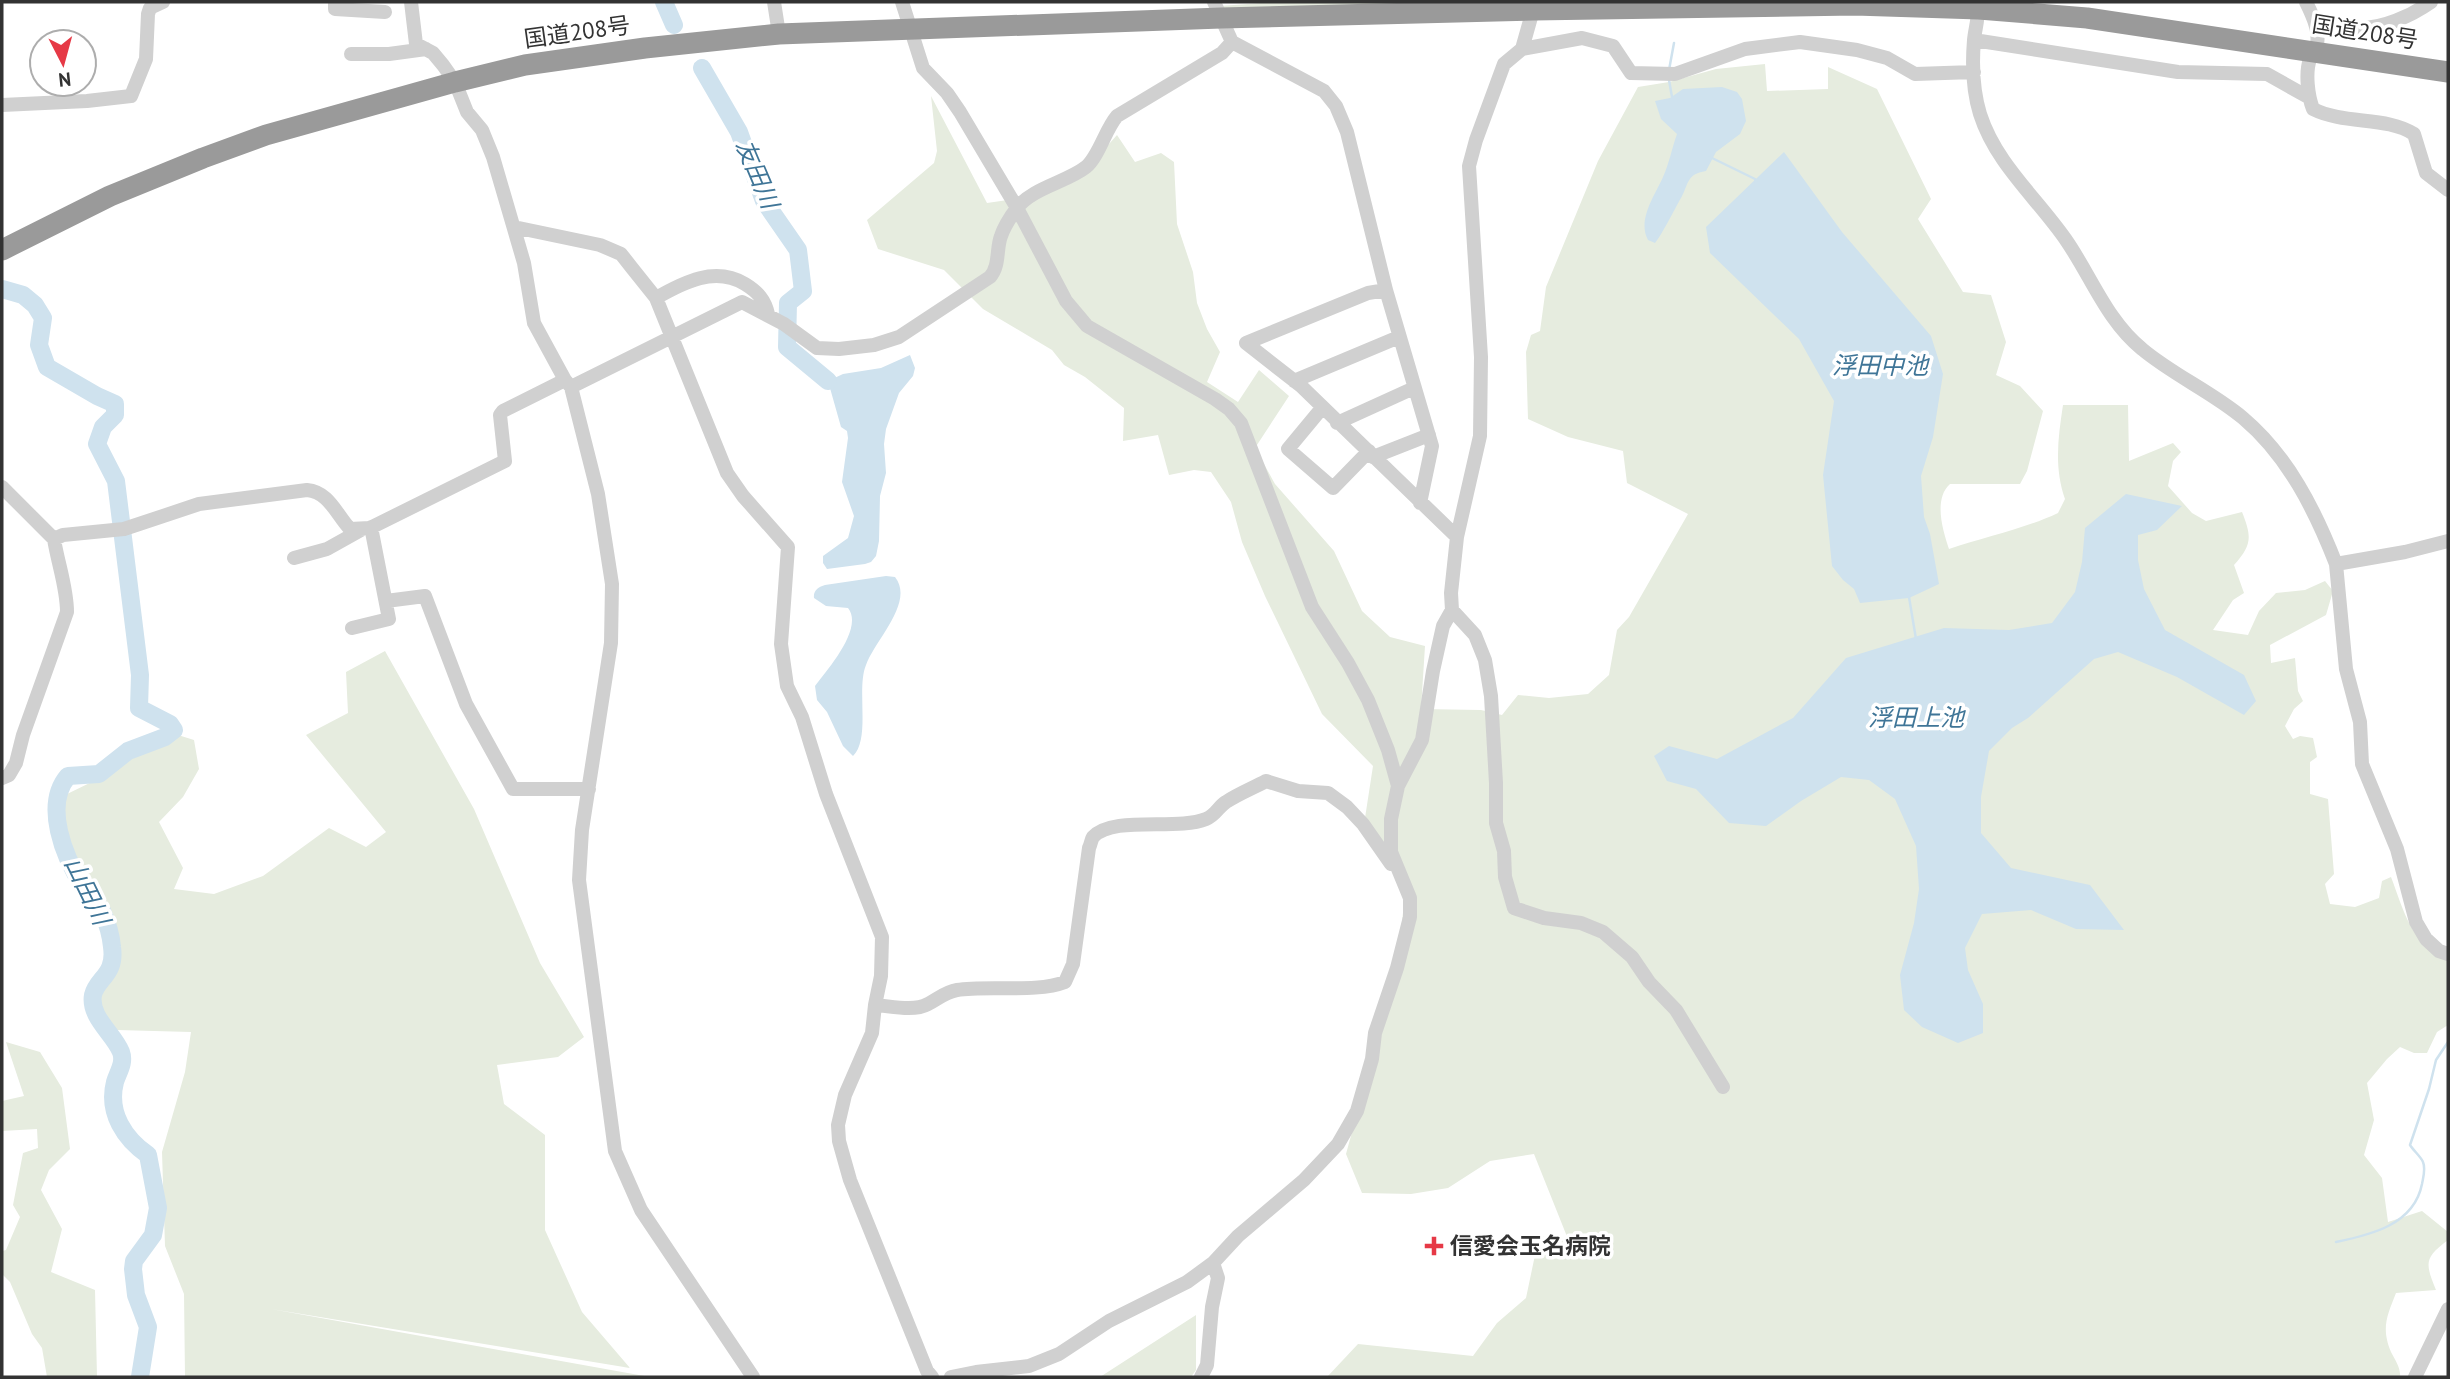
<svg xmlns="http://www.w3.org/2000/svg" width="2450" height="1379" viewBox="0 0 2450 1379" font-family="'PT Sans','Noto Sans JP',sans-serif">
	<rect width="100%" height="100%" fill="#fff"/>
	<path fill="#e6ecdf" d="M1276,2H1433L1223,13L1220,6Z
		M1765,64L1767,91L1828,89V67L1877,89L1931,199L1918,219L1963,292L1991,295L2006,342L1996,375L2020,386L2043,411L2027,471L2020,484H1950C1933,499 1943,531 1949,549C1985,537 2024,529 2058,513L2065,499C2054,467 2058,438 2063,405H2128L2129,461L2173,443L2181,452L2173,461L2168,486L2192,513L2206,521L2242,512C2252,537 2252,545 2234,565L2244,593L2233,600L2213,630L2248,635L2259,611L2276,593L2305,590L2325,581L2333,591L2326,615L2270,645L2271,663L2295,658L2298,691L2303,701L2294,709L2285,726L2293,739L2300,736L2313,738L2317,757L2310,762V794L2328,799L2334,874L2325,884L2330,904L2355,907L2379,898L2382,881L2391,877C2404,911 2411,945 2448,960V1025L2437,1032L2427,1053H2414L2400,1047L2387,1059L2367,1083L2374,1120L2364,1155L2382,1178L2388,1222L2422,1211L2448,1232V1240C2424,1258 2425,1263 2436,1290L2396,1293C2387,1316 2381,1328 2391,1352C2395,1360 2401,1368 2400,1377H1327L1358,1344L1473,1356L1497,1323L1526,1298L1539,1236L1568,1239L1534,1154L1490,1161L1448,1188L1411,1194L1362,1193L1346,1154L1397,968L1405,894L1365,818L1373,766L1322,714L1265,596L1242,542L1231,502L1211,472L1194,470L1169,475L1158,435L1123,441L1124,408L1085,377L1064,365L1052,350L983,309L944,270L878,249L867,220L934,163L937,151L931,96L987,203L1022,198L1084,172L1117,135L1135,162L1161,153L1174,162L1177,224L1193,272L1197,303L1207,329L1220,352L1207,382L1238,402L1259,370L1289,396L1255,448L1275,484L1334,551L1362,611L1390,637L1425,646L1421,709L1481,710L1502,715L1518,695L1549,698L1588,694L1609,675L1617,630L1629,617L1688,514L1627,483L1623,451L1568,437L1528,419L1526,352L1531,335L1540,331L1546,287L1598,161L1638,87L1669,82L1716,69Z
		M385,651L474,809L540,963L584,1037L558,1057L497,1065L504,1104L545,1135V1230L582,1312L630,1368L271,1309L650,1377H185L184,1294L165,1246L162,1152L185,1072L191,1032L117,1030L108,1023L93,999L117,967L113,927L70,845L62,813L65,795L102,777L129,759L178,735L194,740L199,769L183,797L159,822L183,868L174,889L214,894L263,876L329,828L366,847L386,832L306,735L348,713L346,672Z
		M6,1042L40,1052L62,1088L70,1149L49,1170L41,1190L62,1229L51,1272L95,1290L97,1377H47L42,1348L32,1334L10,1282L2,1274V1251L6,1250L20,1217L13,1205L23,1153L38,1148L37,1129L2,1131V1101L24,1096Z
		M1196,1315V1370L1191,1377H1100Z"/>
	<path fill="#cfe2ee" d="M1722,87L1737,92L1742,99L1746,121L1740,134L1716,152L1706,171C1686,174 1689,184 1681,198C1674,210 1663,233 1655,243L1648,240C1637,220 1655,195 1663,177C1669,164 1672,148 1677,134L1661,119L1655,101L1670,98L1683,89Z
		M1784,152L1842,232L1931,336L1943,374L1933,437L1921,476L1924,517L1930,534L1939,584L1909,598L1860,603L1854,589L1843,580L1832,566L1823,475L1834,401L1799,339L1710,253L1706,227Z
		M910,355L915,368L913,376L899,393L886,429L884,444L886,473L880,496L879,541L876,556L871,562L865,564L827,569L823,563V556L848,538L854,516L842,482L848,438L847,431L841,427L828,381L843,374L881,368Z
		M2126,494L2182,506L2157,530L2138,535V560L2144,589L2165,630L2244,675L2256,701L2244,715L2177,677L2118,652L2094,659L2028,718L2012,728L1989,751L1981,797V833L2011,868L2090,885L2124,930L2076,929L2031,910L1982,914L1965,948L1968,970L1983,1004V1033L1958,1043L1922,1027L1904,1010L1900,975L1914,923L1919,889L1916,846L1895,799L1869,780L1841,777L1801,801L1766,826L1729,823L1696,789L1667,781L1654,756L1669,746L1717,759L1793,718L1846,658L1944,628L2009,630L2052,623L2075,592L2082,562L2085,528Z
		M886,576L895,577C915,602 875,640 866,665C856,689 871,738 853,756L843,746L827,712L817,700L815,686C828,669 864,628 848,608L826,606L814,598C813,590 819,587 825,585Z"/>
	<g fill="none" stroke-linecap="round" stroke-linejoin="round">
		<path stroke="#cfe2ee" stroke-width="2.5" d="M1669,70L1674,43
			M1669,80L1672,97
			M1710,157L1755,179L1756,182
			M1909,597L1916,639
			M2336,1242C2370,1235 2414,1225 2422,1184C2423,1178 2426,1169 2423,1162C2421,1157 2413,1150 2410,1145L2429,1089L2436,1060L2448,1042"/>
		<path stroke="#cfe2ee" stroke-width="18" d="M664,2L674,25
			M702,68L739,132L764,201L798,250L803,291L788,303L787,347L828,381
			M2,289L23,295L35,305L43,318L39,345L47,367L97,396L115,404V415L103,427L97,444L116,481L140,675L139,708L170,724L174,730L165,737L128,751L99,774L68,776C43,805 64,857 83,886C88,894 97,902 102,911C107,922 111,936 112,947C116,975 97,978 93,995C89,1017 114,1034 121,1052C125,1063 118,1072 115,1082C107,1113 125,1139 148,1155L158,1208L153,1235L134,1261L133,1269L136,1295L148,1327L140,1377"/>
		<path stroke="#d0d0d0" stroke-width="14" d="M335,2V9L385,12
			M411,2L416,44L433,53L443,65L455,82L467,112L482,130L493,157L524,263L534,323L565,380L571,387L598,494L612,584L611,643L582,830L579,880L615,1151L641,1210L753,1377
			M774,2L779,34
			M902,2L923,68L947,93L960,112L1017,208L1066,301L1087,326L1215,399L1229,409L1241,423L1312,607L1348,663L1368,700L1388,750L1398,786
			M1214,2L1232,42L1324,91L1336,106L1347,132L1386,290L1368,293L1246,343L1301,386L1457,537
			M2306,2C2313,16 2321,33 2316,50C2312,60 2314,49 2310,59C2305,73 2308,96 2313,109C2345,125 2386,116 2414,134L2426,173L2448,190
			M1977,3C1980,15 1975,28 1974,40C1972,64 1973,91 1980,114C1996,164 2037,198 2066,240C2091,276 2107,321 2142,349C2173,375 2212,392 2243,418C2288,456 2315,510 2336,564L2405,552L2448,541
			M2314,17C2328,20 2343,27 2358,28C2382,29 2411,16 2431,2
			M1974,40L2178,72L2267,74L2308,97
			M1522,49L1582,38L1613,46L1631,73L1675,74L1745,49L1800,42L1857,50L1887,58L1915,74L1974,72
			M351,54H389L426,49
			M2,105L87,101L131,96L146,59L148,14L150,8L163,2
			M514,227L600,245L621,254L632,268L656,298L727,473L743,496L788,547L781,644L787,686L802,717L826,794L882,937L881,976L875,1005L872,1033L845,1095L838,1125L839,1141L850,1180L927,1371L932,1377
			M1386,290L1432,446L1420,503
			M656,298C684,282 715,266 745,284C758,292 765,300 768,314
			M1294,381L1399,337
			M571,387L742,302L784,324L817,348L839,349L874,345L899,337L990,277C1000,266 996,249 1001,236C1004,227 1011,216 1017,208C1032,188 1067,182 1086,167C1099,156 1105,130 1117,116L1222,53L1232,42
			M1322,408L1288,449L1333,488L1369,451
			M1337,423L1414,388
			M1373,457L1429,435
			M2,487L54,539L63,535L124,529L199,504L307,490C329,492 336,514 350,529L370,528L505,461L500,415L503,411L565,380
			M294,558L327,549L361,530
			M2336,564L2346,669L2360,722L2362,764L2397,849L2416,922L2426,939L2439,951L2448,954
			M386,601L425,596L466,704L513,789H589
			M1452,610L1475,635L1485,660L1491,696L1496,783V823L1504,851L1505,877L1514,908L1544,918L1581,923L1603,932L1632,957L1649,982L1676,1010L1723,1087
			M352,628L389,619L371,527
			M2,778L9,775L16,763L23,735L67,612C67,588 58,564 54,539
			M875,1005C891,1006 913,1012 928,1004C938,999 945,992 957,990C987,985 1037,993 1065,982L1073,964L1089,848C1091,844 1091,840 1093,837C1113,815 1177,831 1206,819C1216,815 1218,807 1226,802C1238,794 1253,788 1266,781L1298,791L1328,793L1347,807L1363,824L1391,864
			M951,1377L976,1372L1029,1366L1059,1354L1109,1321L1187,1282L1213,1263L1238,1236L1304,1180L1338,1144L1357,1111L1372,1059L1375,1033L1397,968L1410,917V898L1391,852V819L1398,786L1422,740L1433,671L1443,626L1452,610L1451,593L1457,537L1480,436L1481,357L1469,166L1476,140L1504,64L1522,49L1535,3
			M1201,1377L1207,1365L1212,1307L1218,1278L1213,1263
			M2415,1377L2448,1309"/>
		<path stroke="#9a9a9a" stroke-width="21" d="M2,250L110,196L203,158L266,135L455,82L525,65L645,48L779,34L1221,18L1533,10L1855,5L1979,9L2087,18L2448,72"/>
	</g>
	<path fill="#e63946" stroke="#fff" stroke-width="2.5" d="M1430.5 1235.5h7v7h7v7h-7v7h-7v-7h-7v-7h7z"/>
	<g text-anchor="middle" stroke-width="7" stroke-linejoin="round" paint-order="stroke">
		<g font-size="23" fill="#333" stroke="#fff">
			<text transform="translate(577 32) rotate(-8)" y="8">国道208号</text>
			<text transform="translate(2365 32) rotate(9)" y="8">国道208号</text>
		</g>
		<g font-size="23" font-weight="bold" fill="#333" stroke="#fff" text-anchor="start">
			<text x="1450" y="1254">信愛会玉名病院</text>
		</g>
		<g font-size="24" font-style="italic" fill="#3f7597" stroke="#fff">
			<text transform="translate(757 174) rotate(67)" y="8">友田川</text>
			<text x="1880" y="374">浮田中池</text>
			<text x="1916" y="726">浮田上池</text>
			<text transform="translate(87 891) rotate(64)" y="8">山田川</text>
		</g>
	</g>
	<rect width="2450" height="1379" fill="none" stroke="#333333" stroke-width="7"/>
	<g transform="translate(63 63) rotate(174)"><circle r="33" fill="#ffffff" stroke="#adadad" stroke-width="2"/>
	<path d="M0-5L12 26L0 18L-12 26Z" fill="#e63946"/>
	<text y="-10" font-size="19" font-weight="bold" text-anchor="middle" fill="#333333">N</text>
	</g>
</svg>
